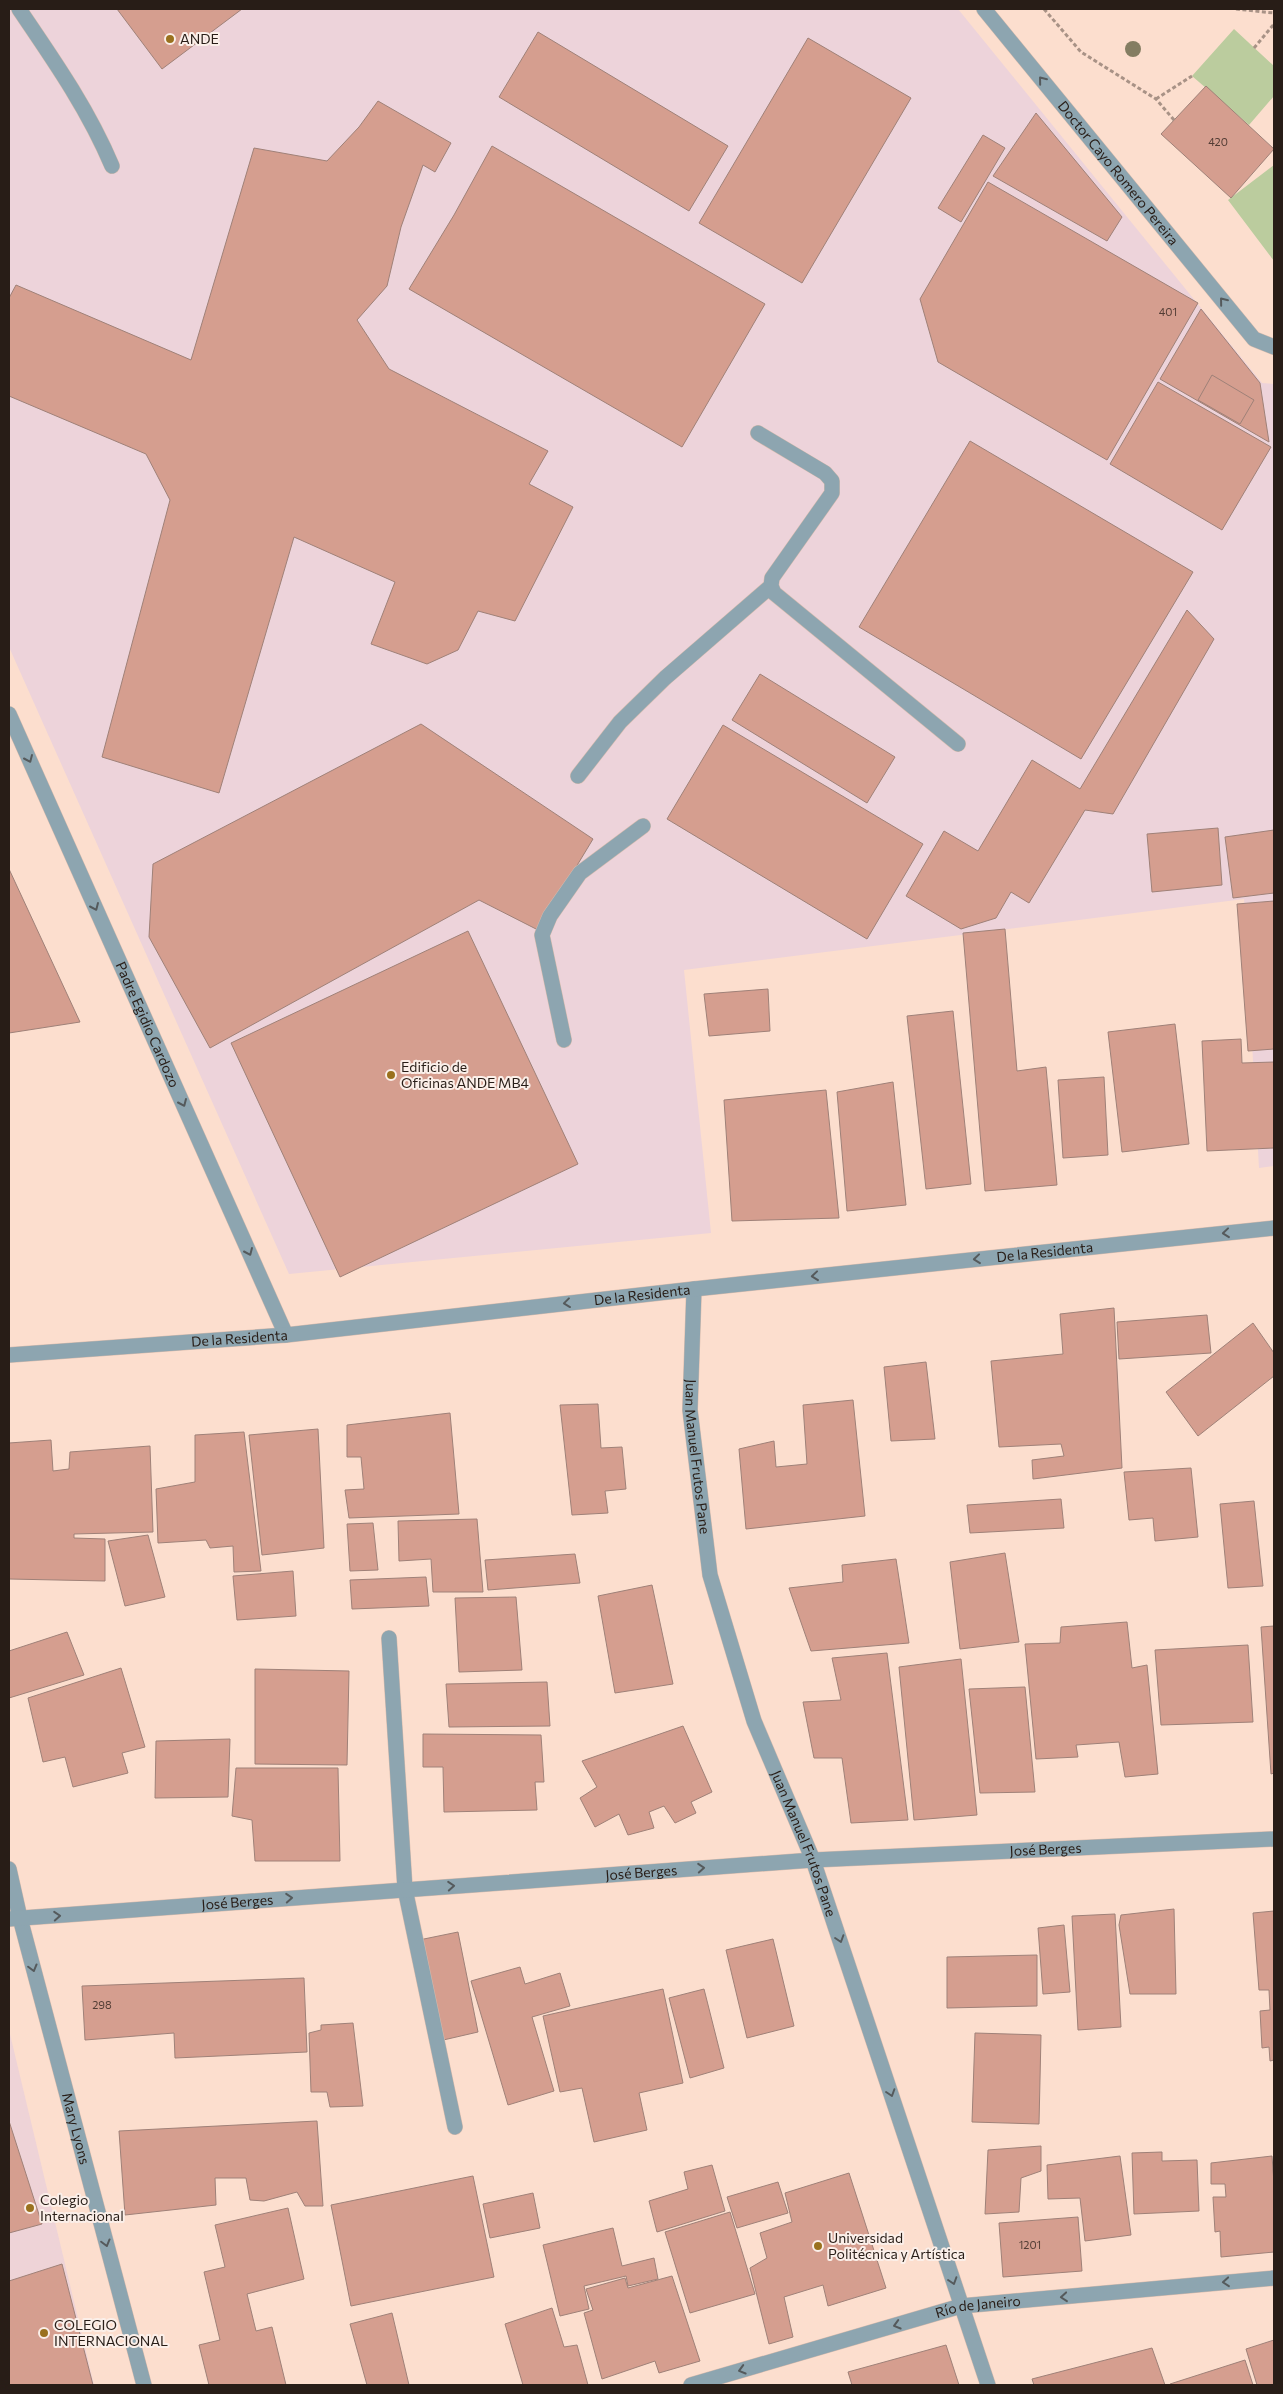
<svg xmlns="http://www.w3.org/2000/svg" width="1283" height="2394" viewBox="0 0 1283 2394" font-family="Commissioner,sans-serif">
	<rect width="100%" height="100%" fill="#fcdece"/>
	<path fill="#edd3da" d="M9,9H958L1262,383L1274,384V1166L1259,1168L1244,899L684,970L711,1233L289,1274L9,647Z"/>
	<path fill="#eed3d7" d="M9,2030L94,2385H9Z"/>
	<path fill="#bbcc9e" d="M1234,29L1274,66V96L1249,125L1192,76Z
		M1274,165V261L1228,200Z"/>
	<path fill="#d59e8f" stroke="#9f8178" d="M117,9H242L162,69Z
		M538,32L728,146L689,211L499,97Z
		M808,38L911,98L802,283L699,223Z
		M1206,86L1274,149L1231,198L1161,134Z
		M378,101L451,143L435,172L423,165L401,227L387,286L357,320L389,369L548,451L529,484L573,507L515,621L478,611L458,650L427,664L371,644L395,582L294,537L219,793L102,757L170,500L146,454L9,396V298L16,285L191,360L254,148L327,161L359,127Z
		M1036,113L1122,217L1107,241L993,176Z
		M983,135L1005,148L961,222L938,208Z
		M492,146L765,304L682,447L409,289L454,215Z
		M988,182L1198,303L1107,460L938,362L920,299Z
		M1201,309L1260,383L1269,442L1160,379Z
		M1212,375L1254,400L1240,424L1198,400Z
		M1158,382L1271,447L1222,530L1110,464Z
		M970,441L1193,572L1081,759L859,627Z
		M1187,610L1214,639L1113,814L1085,810L1029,903L1011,892L996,918L961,929L906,896L944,831L978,851L1032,760L1080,789Z
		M760,674L895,757L867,803L732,720Z
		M421,724L593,839L538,930L479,900L210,1048L149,937L153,864Z
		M723,725L923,844L867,939L667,819Z
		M1218,828L1222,885L1152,892L1147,834Z
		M1274,830V893L1233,898L1225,837Z
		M9,869L80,1022L9,1033Z
		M1274,901V1049L1248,1051L1237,904Z
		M1005,929L1017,1071L1046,1067L1057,1185L985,1191L963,933Z
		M468,931L578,1164L340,1277L231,1043Z
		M768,989L770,1031L709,1036L704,994Z
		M953,1011L971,1184L926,1189L907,1016Z
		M1175,1024L1189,1144L1122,1152L1108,1032Z
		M1241,1039L1242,1063L1274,1062V1148L1207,1151L1202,1041Z
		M1104,1077L1108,1155L1063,1158L1058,1080Z
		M893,1082L906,1205L847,1211L837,1092Z
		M826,1090L839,1218L732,1221L724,1100Z
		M1114,1308L1122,1468L1033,1479L1032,1460L1064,1456L1061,1444L999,1447L991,1361L1063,1354L1060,1314Z
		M1207,1315L1211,1353L1119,1359L1117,1322Z
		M1253,1323L1274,1353V1376L1198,1436L1166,1392Z
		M926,1362L935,1439L891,1441L884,1367Z
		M853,1400L865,1516L746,1529L739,1449L774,1441L776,1467L807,1464L803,1405Z
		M598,1404L601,1448L622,1447L626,1489L605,1491L608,1513L572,1515L560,1405Z
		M450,1413L459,1514L349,1518L345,1490L364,1489L361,1457H347V1425Z
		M318,1429L324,1548L262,1555L249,1435Z
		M244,1432L261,1571L234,1572L233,1546L210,1548L206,1540L158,1543L156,1489L195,1482V1435Z
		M51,1440L53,1471L69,1469L70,1452L150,1446L153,1532L74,1534V1538L105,1539V1581L9,1579V1443Z
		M1191,1468L1198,1537L1155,1541L1153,1518L1129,1520L1124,1472Z
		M1061,1499L1064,1528L970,1533L967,1505Z
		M1254,1501L1263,1586L1228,1588L1220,1504Z
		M477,1519L483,1592H433L431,1559L399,1561L398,1521Z
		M373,1523L378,1570L350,1571L347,1524Z
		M148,1535L165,1597L125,1606L108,1541Z
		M1005,1553L1019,1642L960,1649L950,1562Z
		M575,1554L580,1583L488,1590L485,1560Z
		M896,1559L909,1643L811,1651L789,1588L843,1582L842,1565Z
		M293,1571L296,1616L237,1620L233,1576Z
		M426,1577L429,1606L352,1609L350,1580Z
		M652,1585L673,1684L615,1693L598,1596Z
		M516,1597L522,1670L459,1672L455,1598Z
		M1127,1622L1132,1668L1147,1665L1158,1774L1125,1777L1119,1742L1076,1745L1078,1757L1036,1759L1025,1644L1060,1643L1061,1627Z
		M1274,1626V1773L1271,1774L1261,1627Z
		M67,1632L84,1675L9,1698V1651Z
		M1248,1645L1253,1722L1161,1725L1155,1650Z
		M887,1653L908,1820L851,1823L842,1758H814L803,1702L841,1700L832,1658Z
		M961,1659L977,1815L914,1820L899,1667Z
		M121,1668L145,1747L122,1753L128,1773L73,1787L65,1757L43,1762L28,1698Z
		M255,1669L349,1671L347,1765L255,1764Z
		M547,1682L550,1726L449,1727L446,1684Z
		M1025,1687L1035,1792L980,1793L969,1689Z
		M683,1726L712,1792L691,1802L696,1813L675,1823L664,1806L649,1812L654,1828L628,1835L619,1814L595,1827L580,1798L597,1787L582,1761Z
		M423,1734L541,1735L544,1782H535L537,1810L444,1812L443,1767H423Z
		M230,1739L228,1797L155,1798L156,1741Z
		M236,1768H338L340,1861H255L252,1820L232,1816Z
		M1174,1909L1176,1994H1130L1119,1925L1121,1915Z
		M1274,1911V2060L1270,2061L1269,2047L1262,2048L1260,2011L1270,2010L1269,1990H1259L1253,1913Z
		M1115,1914L1121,2027L1078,2030L1072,1916Z
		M1064,1925L1070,1992L1043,1994L1038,1928Z
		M458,1932L478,2032L439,2041L419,1940Z
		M773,1939L794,2026L747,2038L726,1950Z
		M1037,1955V2006L947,2008V1957Z
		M520,1967L525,1984L560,1973L570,2006L532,2017L554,2091L508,2105L471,1981Z
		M304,1978L307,2052L175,2058L174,2033L85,2040L82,1986Z
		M663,1989L683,2083L639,2093L647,2130L594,2142L582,2088L560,2092L543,2016Z
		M704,1989L724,2068L690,2078L669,1998Z
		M353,2023L363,2106L330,2107L327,2092H311L309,2033L321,2030V2025Z
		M975,2033L1041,2035L1039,2124L972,2122Z
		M9,2121L42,2224L9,2233Z
		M317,2121L323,2206H305L297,2192L264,2201L250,2200L246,2178H215L216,2205L125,2215L119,2131Z
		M1041,2146V2171L1021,2178L1019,2212L985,2214L988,2150Z
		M1162,2152V2161L1197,2160L1199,2211L1134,2214L1132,2153Z
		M1120,2156L1131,2235L1085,2241L1080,2198L1048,2199L1047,2165Z
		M1272,2156L1274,2183V2252L1221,2257L1220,2231L1215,2232L1213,2197H1226L1225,2184H1211V2163Z
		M712,2165L725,2211L657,2232L649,2201L688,2189L684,2172Z
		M849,2173L886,2288L828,2306L823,2285L784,2297L793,2337L769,2344L750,2268L767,2258L760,2233L792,2222L785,2193Z
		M473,2176L494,2277L351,2306L331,2205Z
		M778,2182L788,2213L737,2228L727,2197Z
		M533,2193L540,2228L490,2238L483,2204Z
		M288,2208L304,2279L247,2294L256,2331L272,2327L286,2385H209L199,2345L220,2340L204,2272L225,2267L215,2225Z
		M730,2212L755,2294L690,2313L665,2232Z
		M1078,2217L1082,2271L1003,2277L999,2223Z
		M613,2228L622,2266L654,2258L658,2279L628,2286L626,2276L584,2286L589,2309L560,2316L543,2245Z
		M62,2264L93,2385H9V2281Z
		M672,2276L700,2361L659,2373L655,2361L602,2379L584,2313L593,2310L586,2289L625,2278L628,2288Z
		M552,2308L564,2347L577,2345L588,2385H523L505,2324Z
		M392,2313L409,2385H367L350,2324Z
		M1274,2340V2385H1257L1246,2349Z
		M946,2345L959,2385H852L848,2372Z
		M1152,2348L1165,2385H1034L1032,2379Z
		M1245,2360L1253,2385H1170V2384Z"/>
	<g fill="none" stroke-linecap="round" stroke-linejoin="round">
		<g stroke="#d6bbad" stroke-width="16">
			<path id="service" d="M19,9C53,59 88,109 112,166
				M758,433L825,473L832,481V493L772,578L771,586L774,593L958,744
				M578,776L620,722L665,678L771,586
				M564,1040L542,935L550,916L580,873L643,826
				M389,1638L405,1889L455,2127"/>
		</g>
		<g stroke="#d6bbad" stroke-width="16">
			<g id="minor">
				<path id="s1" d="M984,9L1254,339L1274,347"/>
				<path id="s2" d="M9,714L286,1335"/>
				<path id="s3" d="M694,1289L690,1410L710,1575L754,1721L813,1860L988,2385"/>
				<path id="s4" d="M9,1355L286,1335L694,1289L1274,1228"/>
				<path id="s5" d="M9,1869L20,1918L144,2385"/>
				<path id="s6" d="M9,1919L813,1860L1274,1839"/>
				<path id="s7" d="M691,2385L961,2306L1274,2278"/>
			</g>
		</g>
		<path stroke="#a89286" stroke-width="3" stroke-dasharray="4 2.5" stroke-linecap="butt" d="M1044,9L1081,52L1156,99L1174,120
			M1236,9L1274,13
			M1254,48L1274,24
			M1156,99L1192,76"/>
		<use href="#service" stroke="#8da5b0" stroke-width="15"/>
		<use href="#minor" stroke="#8da5b0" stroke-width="15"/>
	</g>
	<circle fill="#847d62" cx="1133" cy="49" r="8"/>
	<defs><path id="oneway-chevron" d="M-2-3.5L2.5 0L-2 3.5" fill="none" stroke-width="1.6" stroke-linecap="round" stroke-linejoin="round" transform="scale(1.25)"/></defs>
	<g stroke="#555a5c">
		<use href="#oneway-chevron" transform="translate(1042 80) rotate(-129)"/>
		<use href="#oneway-chevron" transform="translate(1223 301) rotate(-129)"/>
		<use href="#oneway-chevron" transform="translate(29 759) rotate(66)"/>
		<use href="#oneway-chevron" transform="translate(95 907) rotate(66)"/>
		<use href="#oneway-chevron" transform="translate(183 1103) rotate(66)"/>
		<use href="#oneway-chevron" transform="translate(1226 1233) rotate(174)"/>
		<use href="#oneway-chevron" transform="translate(249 1252) rotate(66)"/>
		<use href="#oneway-chevron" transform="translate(977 1259) rotate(174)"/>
		<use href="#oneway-chevron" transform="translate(815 1276) rotate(174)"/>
		<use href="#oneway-chevron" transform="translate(567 1303) rotate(173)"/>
		<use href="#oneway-chevron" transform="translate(701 1868) rotate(-4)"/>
		<use href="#oneway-chevron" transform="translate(451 1886) rotate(-4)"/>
		<use href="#oneway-chevron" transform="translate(289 1898) rotate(-4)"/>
		<use href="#oneway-chevron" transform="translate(57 1916) rotate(-4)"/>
		<use href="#oneway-chevron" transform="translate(840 1939) rotate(72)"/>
		<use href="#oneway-chevron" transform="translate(33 1968) rotate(75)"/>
		<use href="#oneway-chevron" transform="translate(891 2093) rotate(72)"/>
		<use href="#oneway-chevron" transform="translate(106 2243) rotate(75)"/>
		<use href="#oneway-chevron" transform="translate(953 2281) rotate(72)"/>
		<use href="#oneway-chevron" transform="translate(1226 2282) rotate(175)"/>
		<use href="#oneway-chevron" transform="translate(1064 2297) rotate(175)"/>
		<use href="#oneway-chevron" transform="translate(897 2325) rotate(164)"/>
		<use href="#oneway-chevron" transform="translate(742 2370) rotate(164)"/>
	</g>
	<g fill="#9a711e" stroke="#fbefe9" stroke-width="2">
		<circle cx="170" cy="39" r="5"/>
		<circle cx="391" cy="1075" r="5"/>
		<circle cx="30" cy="2208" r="5"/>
		<circle cx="818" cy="2246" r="5"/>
		<circle cx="44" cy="2333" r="5"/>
	</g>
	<g text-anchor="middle" stroke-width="4" stroke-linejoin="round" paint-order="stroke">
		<g font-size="11" fill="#533d35">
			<text x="1218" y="146">420</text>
			<text x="1168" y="316">401</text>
			<text x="102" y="2009">298</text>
			<text x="1030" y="2249">1201</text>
		</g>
		<g font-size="14" fill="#281d17" stroke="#fbefe9" text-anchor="start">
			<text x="180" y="44">ANDE</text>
			<text x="401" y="1072">Edificio de<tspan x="401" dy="16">Oficinas ANDE MB4</tspan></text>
			<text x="40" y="2205">Colegio<tspan x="40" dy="16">Internacional</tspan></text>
			<text x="828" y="2243">Universidad<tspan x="828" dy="16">Politécnica y Artística</tspan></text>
			<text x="54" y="2330">COLEGIO<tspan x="54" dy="16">INTERNACIONAL</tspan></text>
		</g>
		<g font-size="14" fill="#281d17" stroke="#fbefe9">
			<text dy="5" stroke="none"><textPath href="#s1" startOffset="212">Doctor Cayo Romero Pereira</textPath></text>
			<text dy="5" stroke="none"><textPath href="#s2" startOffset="340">Padre Egidio Cardozo</textPath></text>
			<text dy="5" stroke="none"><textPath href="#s4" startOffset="1041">De la Residenta</textPath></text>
			<text dy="5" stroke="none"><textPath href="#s4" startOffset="636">De la Residenta</textPath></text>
			<text dy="5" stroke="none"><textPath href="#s4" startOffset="231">De la Residenta</textPath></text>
			<text dy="5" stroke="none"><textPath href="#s3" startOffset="168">Juan Manuel Frutos Pane</textPath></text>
			<text dy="5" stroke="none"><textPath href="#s3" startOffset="572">Juan Manuel Frutos Pane</textPath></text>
			<text dy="5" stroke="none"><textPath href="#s6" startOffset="1039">José Berges</textPath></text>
			<text dy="5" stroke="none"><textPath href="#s6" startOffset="634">José Berges</textPath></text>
			<text dy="5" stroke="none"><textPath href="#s6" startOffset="229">José Berges</textPath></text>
			<text dy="5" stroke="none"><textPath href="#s5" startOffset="268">Mary Lyons</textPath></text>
			<text dy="5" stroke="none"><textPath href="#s7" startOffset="298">Río de Janeiro</textPath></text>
		</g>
	</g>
	<rect width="1283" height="2394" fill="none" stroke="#281d17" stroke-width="20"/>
</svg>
